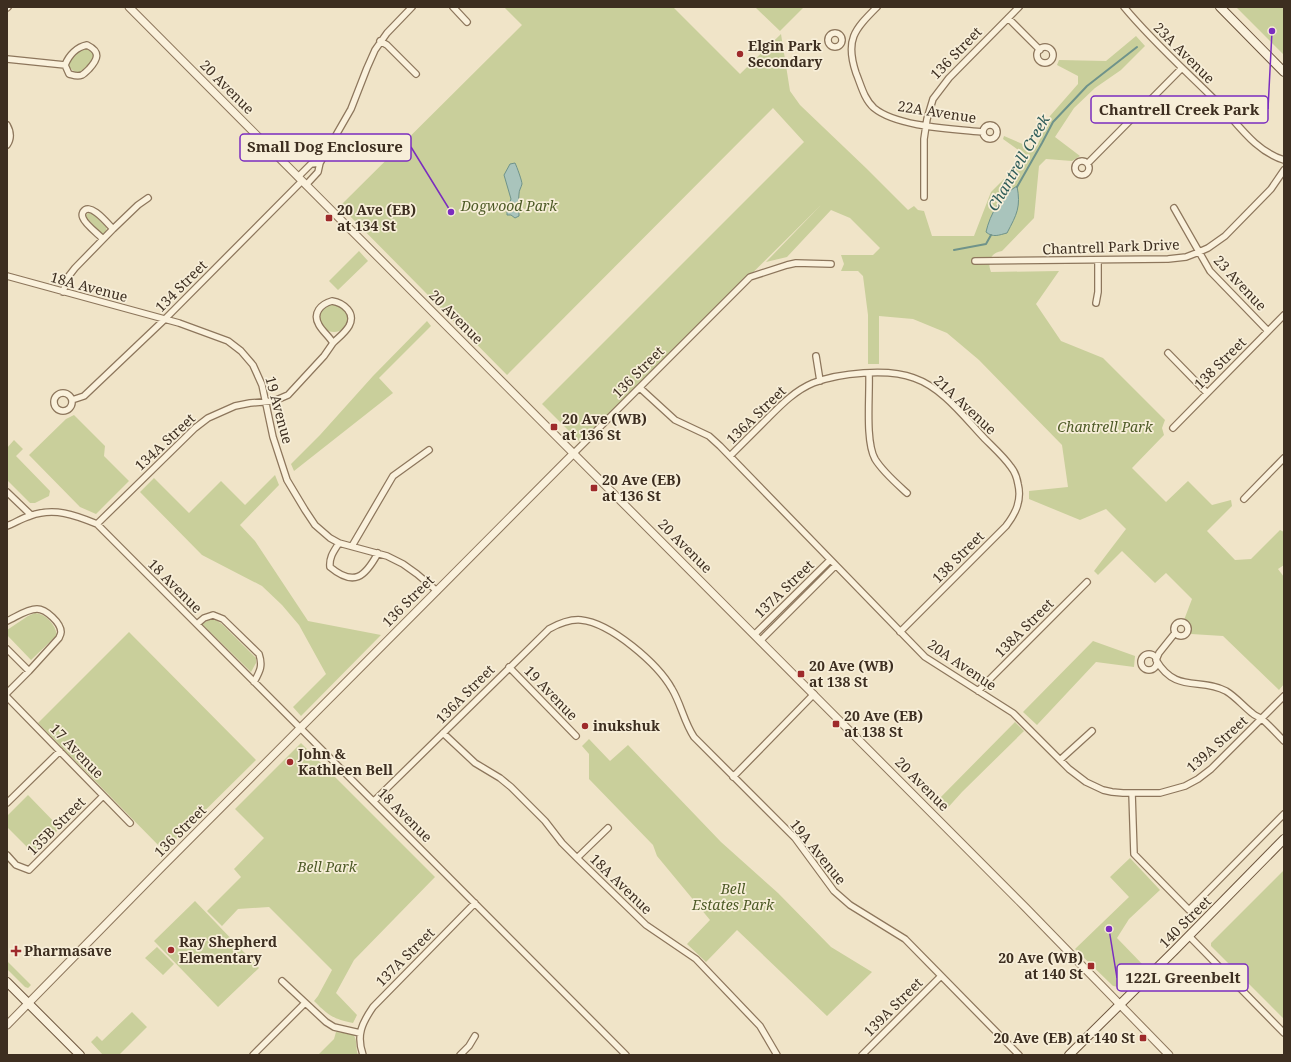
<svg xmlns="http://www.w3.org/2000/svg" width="1291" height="1062" viewBox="0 0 1291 1062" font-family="'Noto Serif',serif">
	<rect width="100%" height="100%" fill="#f0e4c8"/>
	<path fill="#c9cf9b" d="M504,7H673L740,74L781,34L790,91L800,105L867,169L908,210L914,206L918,210L924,211L932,236H974L991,192L1026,157L1021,152L1003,139L1004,136L1034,149L1037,146L1050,116L1078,84V76L1057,65L1059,60L1106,61L1136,36L1145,46L1121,70L1095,88L1074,108L1055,137L1080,156L1072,161L1046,159L1039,166L1034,218L1002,251C990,253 987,262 991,272L1059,271L1036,304L1061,341L1103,358L1165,420L1162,428L1164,435L1132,468L1166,502L1188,481L1212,505L1231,500L1232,506L1207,531L1235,560L1251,559L1280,530L1284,532V565L1278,569L1284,577V684L1279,690L1223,636L1191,634L1190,626L1184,620L1192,599L1166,573L1155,583L1122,551L1098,575L1094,571L1126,529L1106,509L1080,520L1029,499V491L1068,487L1062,445L979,360L947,333L913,319L879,316V364H868V315L863,276L858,271H841L844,264L841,255H873L880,248L850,218L831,210L787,257L766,262L821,205L581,443L542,404L804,142L773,108L507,375L340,206L522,25Z
		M755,7H804L780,31Z
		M1236,7H1284V55Z
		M87,48L93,53V61L81,72H75L69,67C69,59 79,49 87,48Z
		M88,213L93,214L106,227L107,231L104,234L101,233L87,218L86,215Z
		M359,251L368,261L338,290L329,281Z
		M320 318a14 14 0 1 1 28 0a14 14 0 1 1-28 0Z
		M427,321L431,326L379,378L393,393L294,471L291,464L320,435L373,376Z
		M74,415L105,446L104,456L129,481L96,514L80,507L29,455L66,419Z
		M14,440L23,449L16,456L50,491L49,496L35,503H30L7,480V448Z
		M275,475L279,485L240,525L255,541L308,621L381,635L301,716L293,707L326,674L299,625L282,605L262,586L202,555L140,492L154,478L189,513L221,481L245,505Z
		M35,613C46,614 55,624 57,635L31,660L7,635V630L28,616Z
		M209,620H216L222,624L256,658V663L251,672L202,624Z
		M129,632L256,760L164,851L38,723Z
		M1093,641L1135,656L1134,667L1096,662L1037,725L1023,712Z
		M1015,722L1024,731L962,792L944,812L935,803Z
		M589,739L610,761L628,745L721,842L778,893L831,947L872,972L827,1016L737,930L706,962L687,944L710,920L657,856L653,845L589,779V754L582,746Z
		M301,743L435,877L354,960L336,993L357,1015L353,1023C333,1019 328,1015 314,1001L318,996L332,970L269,907L238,909L222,926L207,911L241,877L234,869L264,838L235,809Z
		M28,795L60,828L34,854L7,827V816Z
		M1130,858L1160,890L1129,919L1117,938L1145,967C1135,977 1129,990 1113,986L1075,949L1129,897L1110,877Z
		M1284,870V1019L1211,946V943Z
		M195,901L259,968L218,1007L154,941Z
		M157,947L174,964L163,975L145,958Z
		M7,961L31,985L28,988L25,987L7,969Z
		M132,1012L147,1027L119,1055H103L91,1042L97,1036L102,1041Z
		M336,1032L353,1034C358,1041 355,1047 358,1055H318L334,1039Z"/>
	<path fill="#a9c4bc" stroke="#6f938a" d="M515,163C517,167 522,181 522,184C521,188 519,190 519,194C518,201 519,209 519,216L515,218L511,215H507V209L511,199L504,175L510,164Z
		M1017,186C1021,207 1017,214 1007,233C999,235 993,238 986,232C990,214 1001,195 1017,186Z"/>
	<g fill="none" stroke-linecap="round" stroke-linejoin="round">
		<path stroke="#6f938a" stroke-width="2" d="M1017,187L1042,143L1053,122L1087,86L1137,47
			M954,250L986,244L991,235"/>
		<g stroke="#8d765c" stroke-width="8">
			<path id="minor" d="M453,7L467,22
				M877,7C854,30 845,40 856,73C861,85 864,99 874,108C897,127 953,129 983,132
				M1124,7C1153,42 1186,71 1218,103C1238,124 1255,151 1284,160
				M7,8L8,7
				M1008,18L1040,50
				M828 40a7 7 0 1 1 14 0a7 7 0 1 1-14 0Z
				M380,41L387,45L416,74
				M87,45C101,52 98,59 89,69C87,71 84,74 82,75C77,77 73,75 69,74L65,65C69,55 77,47 87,45Z
				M1037 55a8 8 0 1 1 16 0a8 8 0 1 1-16 0Z
				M7,59L65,65
				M983 132a7 7 0 1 1 14 0a7 7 0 1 1-14 0Z
				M7,125C11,132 11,139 7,145
				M1075 168a7 7 0 1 1 14 0a7 7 0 1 1-14 0Z
				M1088,163L1182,68
				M298,177L311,164L320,163
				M306,185L318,172L320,163L351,109L367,68L375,50L387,33L412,7
				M924,197V139L927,119L933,99L949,78L1019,7
				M1174,208L1210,271L1268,331
				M103,239C98,234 85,224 83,218C82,216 82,214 83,212C90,201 108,224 113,229
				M975,261L1168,259L1186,257L1199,252L1208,248L1225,236L1271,189L1284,170
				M7,276L179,323L228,341L241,351L253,365L262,385L273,437L287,480L305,510L315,525L330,538L339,543L387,556L403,564L417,574L437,591
				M63,292L68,277L75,268L113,229L138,205L148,198
				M332,301C344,303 356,313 349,326C345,333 338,338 333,343C329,336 323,332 319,325C312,313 321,304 332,301Z
				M1096,303L1098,292V260
				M1168,353L1207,393
				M816,356L820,381
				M869,373C870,395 865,441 875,459C883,472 896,483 907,493
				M640,388L675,420L709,436L720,446L925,657L1013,713L1069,769L1086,782L1103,790L1112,792L1123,793H1160L1185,786L1198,779L1211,769L1284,696
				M54 402a9 9 0 1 1 18 0a9 9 0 1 1-18 0Z
				M72,400L84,396L164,320L302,181
				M1173,428L1284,315
				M574,453L750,277L787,265L796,263L831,264
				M730,456C742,444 754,432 766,420C780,406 794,391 813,383C839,373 888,368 914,378C943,388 964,417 985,439C994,448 1004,457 1011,467C1015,472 1017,478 1018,484C1022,500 1016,513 1006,526L900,632
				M7,492L31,515
				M1244,499L1284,458
				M97,524L195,428L208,418L235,406L250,403L274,401L288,395L324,356L333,343
				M7,526C15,523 22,518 30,516C54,507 75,515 97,524L626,1055
				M339,543C334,551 329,557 330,567C354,587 365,577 378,553
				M352,546L393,476L429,450
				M7,621C16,617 27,609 37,609C46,609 61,623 61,632C61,634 60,636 59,638L29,671
				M1174 629a7 7 0 1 1 14 0a7 7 0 1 1-14 0Z
				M197,624L204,618L213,615L223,619L259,654C263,666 260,671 254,682
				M1175,633L1159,653L1156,660C1176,694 1200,677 1226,691C1236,697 1243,706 1252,713C1255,716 1259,717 1262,719C1270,726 1277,734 1284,741
				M754,635L830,560
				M760,641L835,566
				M7,649L29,671L7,693
				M1141 662a8 8 0 1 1 16 0a8 8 0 1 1-16 0Z
				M509,667L576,736
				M978,691L1087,582
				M7,697L130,823
				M443,733L475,763L500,778L511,787L545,821L562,843L577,858L646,925L696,959L760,1026L777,1055
				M1060,760L1092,731
				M733,777L814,694
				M1132,793L1134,854L1189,910L1284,814
				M374,801L549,629C560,623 570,619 581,620C611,623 658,664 672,689C681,704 684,722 694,737L795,838L834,891L850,905L905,939L1019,1055
				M7,803L60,751
				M7,855L16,865L29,870L103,796
				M577,858L608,828
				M1189,936L1284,1033
				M282,981L326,1022L334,1027L360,1033
				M253,1055L305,1003
				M363,1055C356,1035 362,1023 373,1007L475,903
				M460,1055L469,1046L475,1036
				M862,1055L941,976"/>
		</g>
		<g stroke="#8d765c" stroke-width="9">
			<path id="tertiary" d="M129,7L1026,908L1169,1055
				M7,1025L159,870L574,453"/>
		</g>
		<g stroke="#6f573f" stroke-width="10">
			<path id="secondary" d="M1220,7L1284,72
				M7,982L80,1055
				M1069,1055L1175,950L1284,839"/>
		</g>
		<use href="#minor" stroke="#faf1dc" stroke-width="5.5"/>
		<use href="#tertiary" stroke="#faf1dc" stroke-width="7"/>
		<use href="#secondary" stroke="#faf1dc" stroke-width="8"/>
	</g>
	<g fill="#9e2a2b" stroke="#f7eed8" stroke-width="1.5">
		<circle cx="740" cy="54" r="4"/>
		<rect x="325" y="214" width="8" height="8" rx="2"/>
		<rect x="550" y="423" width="8" height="8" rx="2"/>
		<rect x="590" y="484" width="8" height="8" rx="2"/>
		<rect x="797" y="670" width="8" height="8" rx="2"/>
		<rect x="832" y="720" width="8" height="8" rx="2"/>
		<circle cx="585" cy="726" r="4"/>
		<circle cx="290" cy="762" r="4"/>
		<circle cx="171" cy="950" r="4"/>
		<path d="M14 945h4v4h4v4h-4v4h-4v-4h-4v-4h4z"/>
		<rect x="1087" y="962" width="8" height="8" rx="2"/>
		<rect x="1139" y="1034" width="8" height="8" rx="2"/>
	</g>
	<g text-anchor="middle" stroke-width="3.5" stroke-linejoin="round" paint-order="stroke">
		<g font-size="14" font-weight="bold" fill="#3d2e20" stroke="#f7eed8" text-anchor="start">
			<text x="748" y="51">Elgin Park<tspan x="748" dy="16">Secondary</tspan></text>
			<text x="337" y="215">20 Ave (EB)<tspan x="337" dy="16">at 134 St</tspan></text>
			<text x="562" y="424">20 Ave (WB)<tspan x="562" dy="16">at 136 St</tspan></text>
			<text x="602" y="485">20 Ave (EB)<tspan x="602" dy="16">at 136 St</tspan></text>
			<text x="809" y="671">20 Ave (WB)<tspan x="809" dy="16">at 138 St</tspan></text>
			<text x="844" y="721">20 Ave (EB)<tspan x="844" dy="16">at 138 St</tspan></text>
			<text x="593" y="731">inukshuk</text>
			<text x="298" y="759">John &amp;<tspan x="298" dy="16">Kathleen Bell</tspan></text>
			<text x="179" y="947">Ray Shepherd<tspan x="179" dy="16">Elementary</tspan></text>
			<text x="24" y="956">Pharmasave</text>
			<text x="1083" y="963" text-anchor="end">20 Ave (WB)<tspan x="1083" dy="16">at 140 St</tspan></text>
			<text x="1135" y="1043" text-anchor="end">20 Ave (EB) at 140 St</text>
		</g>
		<g font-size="14" fill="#3d2e20" stroke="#f7eed8">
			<text transform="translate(956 53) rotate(-46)" y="5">136 Street</text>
			<text transform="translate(1184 53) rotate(45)" y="5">23A Avenue</text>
			<text transform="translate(227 87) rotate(45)" y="5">20 Avenue</text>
			<text transform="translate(937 112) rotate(9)" y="5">22A Avenue</text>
			<text transform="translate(1111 247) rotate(-2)" y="5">Chantrell Park Drive</text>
			<text transform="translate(1240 283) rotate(47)" y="5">23 Avenue</text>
			<text transform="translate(181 286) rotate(-45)" y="5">134 Street</text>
			<text transform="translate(89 287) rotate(15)" y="5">18A Avenue</text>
			<text transform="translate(456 317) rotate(45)" y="5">20 Avenue</text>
			<text transform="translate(1220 363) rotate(-45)" y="5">138 Street</text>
			<text transform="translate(638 372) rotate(-45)" y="5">136 Street</text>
			<text transform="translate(965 405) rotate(43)" y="5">21A Avenue</text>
			<text transform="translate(279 410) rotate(75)" y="5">19 Avenue</text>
			<text transform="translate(756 415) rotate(-44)" y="5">136A Street</text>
			<text transform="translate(165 442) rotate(-43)" y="5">134A Street</text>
			<text transform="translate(685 546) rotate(45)" y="5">20 Avenue</text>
			<text transform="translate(958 557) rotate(-45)" y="5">138 Street</text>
			<text transform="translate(175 586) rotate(45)" y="5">18 Avenue</text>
			<text transform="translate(784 589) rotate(-44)" y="5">137A Street</text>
			<text transform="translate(408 601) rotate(-45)" y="5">136 Street</text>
			<text transform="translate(1024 628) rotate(-45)" y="5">138A Street</text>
			<text transform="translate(962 665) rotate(34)" y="5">20A Avenue</text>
			<text transform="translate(551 693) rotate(46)" y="5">19 Avenue</text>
			<text transform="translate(465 694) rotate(-45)" y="5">136A Street</text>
			<text transform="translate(1217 744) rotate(-42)" y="5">139A Street</text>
			<text transform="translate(77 751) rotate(46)" y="5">17 Avenue</text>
			<text transform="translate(922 784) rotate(45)" y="5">20 Avenue</text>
			<text transform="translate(405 815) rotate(45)" y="5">18 Avenue</text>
			<text transform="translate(56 826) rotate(-45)" y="5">135B Street</text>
			<text transform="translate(180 831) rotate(-45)" y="5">136 Street</text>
			<text transform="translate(818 852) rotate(51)" y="5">19A Avenue</text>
			<text transform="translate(621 884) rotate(44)" y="5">18A Avenue</text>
			<text transform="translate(1185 922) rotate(-45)" y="5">140 Street</text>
			<text transform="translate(405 957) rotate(-45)" y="5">137A Street</text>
			<text transform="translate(893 1007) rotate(-45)" y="5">139A Street</text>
		</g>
		<g font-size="14" font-style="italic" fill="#4d5a26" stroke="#f7eed8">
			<text x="509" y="211">Dogwood Park</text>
			<text x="1105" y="432">Chantrell Park</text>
			<text x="327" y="872">Bell Park</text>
			<text x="733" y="894">Bell<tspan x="733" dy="16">Estates Park</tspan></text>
		</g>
		<g font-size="15" font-style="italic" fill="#2f5d5a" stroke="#f7eed8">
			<text transform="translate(1019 163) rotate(-60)" y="5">Chantrell Creek</text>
		</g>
	</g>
	<path fill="none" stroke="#7b2cbf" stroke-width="1.5" d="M1272 31L1268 109M451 212L411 147M1109 929L1117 978"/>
	<g fill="#7b2cbf" stroke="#f7eed8" stroke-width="1.5">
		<circle cx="1272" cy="31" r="4"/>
		<circle cx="451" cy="212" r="4"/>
		<circle cx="1109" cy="929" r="4"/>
	</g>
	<g fill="#f7eed8" stroke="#7b2cbf" stroke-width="1.5">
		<rect x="1091" y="96" width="177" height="27" rx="4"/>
		<rect x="240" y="134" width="171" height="27" rx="4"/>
		<rect x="1117" y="964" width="131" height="27" rx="4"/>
	</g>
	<g font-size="15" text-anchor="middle" font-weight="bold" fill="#3d2e20">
		<text x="1179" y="115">Chantrell Creek Park</text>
		<text x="325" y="152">Small Dog Enclosure</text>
		<text x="1183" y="983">122L Greenbelt</text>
	</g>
	<rect width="1291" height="1062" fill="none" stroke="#3d2e20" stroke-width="16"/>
</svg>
